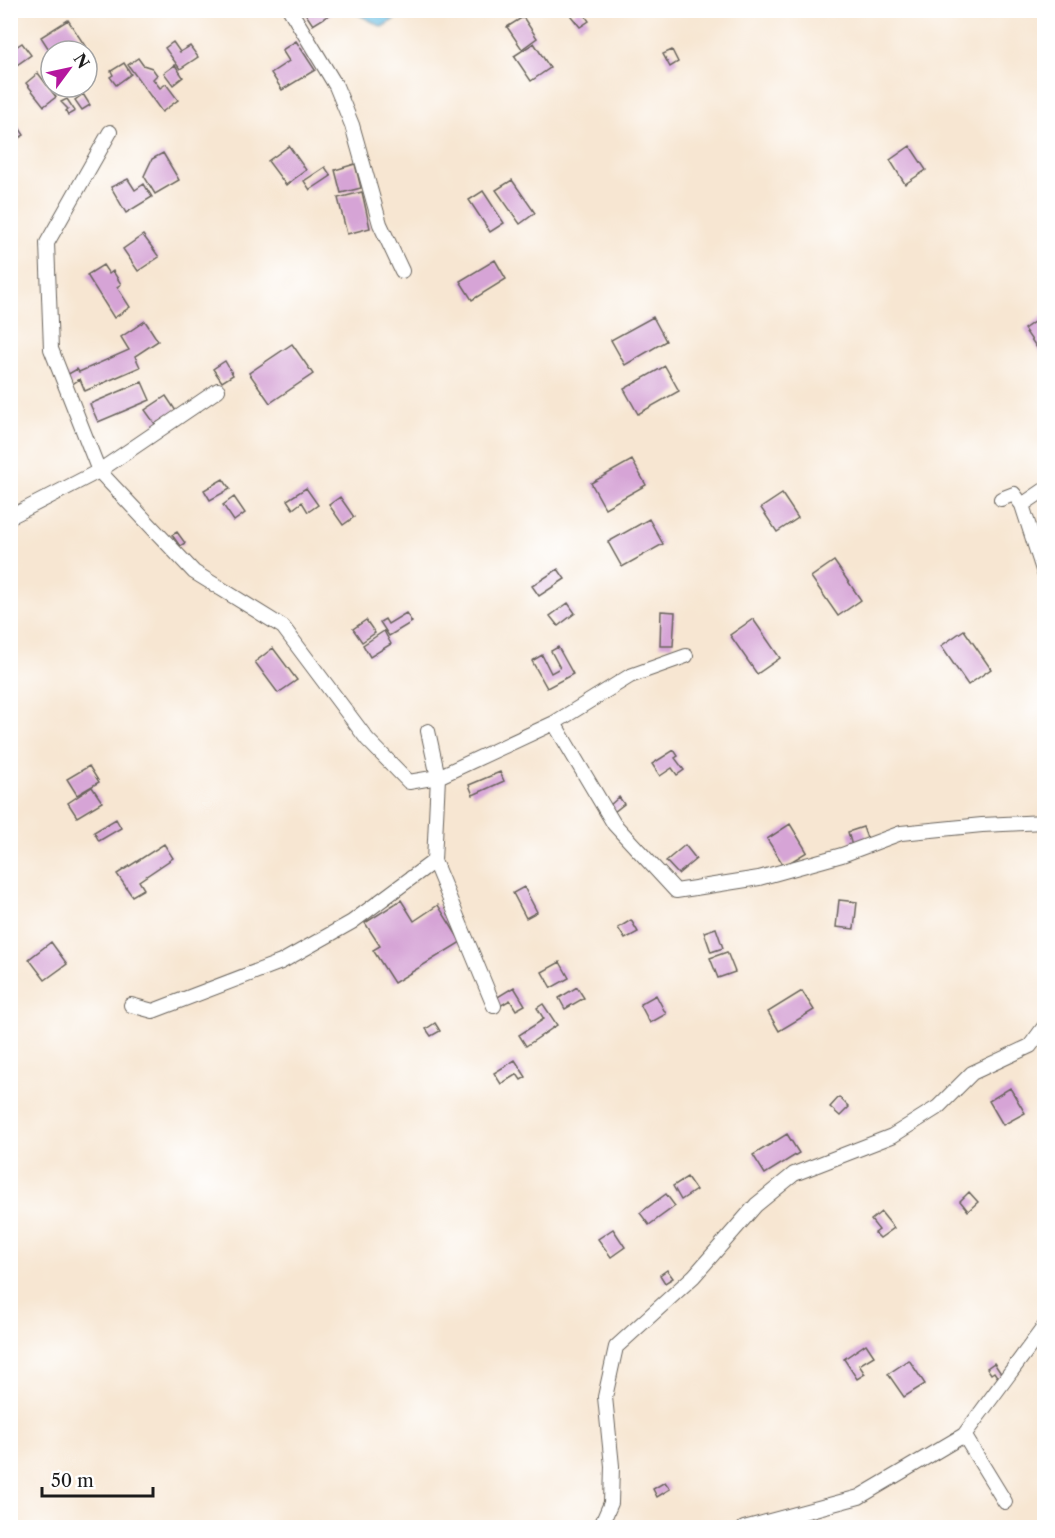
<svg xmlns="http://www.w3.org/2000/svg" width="1055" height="1538" viewBox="0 0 1055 1538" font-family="'Libre Caslon Text',serif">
	<rect width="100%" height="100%" fill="#fff"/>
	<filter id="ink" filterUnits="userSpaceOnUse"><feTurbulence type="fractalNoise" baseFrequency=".0167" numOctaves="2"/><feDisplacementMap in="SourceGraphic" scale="12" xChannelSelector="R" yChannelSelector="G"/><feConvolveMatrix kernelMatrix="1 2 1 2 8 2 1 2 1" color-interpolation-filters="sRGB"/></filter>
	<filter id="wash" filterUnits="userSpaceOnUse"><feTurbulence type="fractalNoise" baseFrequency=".008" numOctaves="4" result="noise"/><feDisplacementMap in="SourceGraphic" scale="24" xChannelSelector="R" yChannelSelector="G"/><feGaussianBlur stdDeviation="1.35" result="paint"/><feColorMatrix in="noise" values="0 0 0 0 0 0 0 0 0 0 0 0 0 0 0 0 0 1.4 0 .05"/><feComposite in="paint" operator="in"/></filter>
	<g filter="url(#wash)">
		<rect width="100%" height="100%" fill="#f7e6d2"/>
		<path fill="#64bbe1" stroke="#406c7e" stroke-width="1.5" d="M356,11V10L408,11L382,27L356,13Z"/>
		<g id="blocks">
			<path fill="#d6a4d6" d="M303,10H337L313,25Z
				M578,10H581L589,21L580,27L571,16Z
				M523,17L537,38L522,49L507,27Z
				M68,20L87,49L84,51H50L41,37Z
				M296,41L315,70L282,90L271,73L289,61L282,50Z
				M173,42L180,52L190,46L198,57L180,69L165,48Z
				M22,43L31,55L11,69L10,51Z
				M534,43L550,68L531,81L514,56Z
				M672,50L678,62L670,67L663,54Z
				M138,58L143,65L152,68L157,75L153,79L160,88L166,84L178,100L162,112L128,65Z
				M124,63L131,74L116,85L110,77L113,75L111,71Z
				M175,65L183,77L173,85L164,73Z
				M38,73L56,97L44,106L26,83Z
				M83,94L90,105L82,110L75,100Z
				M67,99L75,111L68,115L66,111L68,109L61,102Z
				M12,117L24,135L10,144V118Z
				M289,146L306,170L286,185L268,161Z
				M910,146L926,170L905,184L890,160Z
				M163,153L179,180L155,194L144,176L152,159Z
				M355,164L361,188L341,193L335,170Z
				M325,167L331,176L310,190L304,181Z
				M128,179L135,190L144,184L152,197L126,213L111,187Z
				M512,180L535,213L520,224L496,190Z
				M483,191L504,223L490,232L469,200Z
				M362,192L370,228L347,234L338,198Z
				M143,235L159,257L138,271L123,249Z
				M495,260L506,279L472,300L460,281Z
				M103,265L109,274L113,271L121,284L117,287L130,307L114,318L87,275Z
				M1044,315V358L1024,329Z
				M653,317L666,341L625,365L611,340Z
				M145,321L158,341L135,356L140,367L85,391L80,379L71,385L65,376L77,369L79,372L129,350L121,337Z
				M292,344L313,374L270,403L249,373Z
				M225,361L233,375L222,382L213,369Z
				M665,366L679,391L638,414L624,389Z
				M142,382L150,400L98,422L90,404Z
				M166,396L176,411L155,424L145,410Z
				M632,460L646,485L605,508L591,483Z
				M223,479L230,489L210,500L204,490Z
				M306,488L318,505L308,512L302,502L293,509L287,500Z
				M782,494L798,518L777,532L761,508Z
				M234,497L245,513L234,521L223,505Z
				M340,497L354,517L343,525L329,505Z
				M649,519L663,544L622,567L608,542Z
				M177,532L185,543L180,546L172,535Z
				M834,561L861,600L838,616L811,577Z
				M558,569L565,579L539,596L532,586Z
				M568,603L575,613L558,626L550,616Z
				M661,611L675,612L673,646H660Z
				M406,613L412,622L389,636L380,622L385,619L388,624Z
				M753,619L780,658L757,674L730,635Z
				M366,620L375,633L362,642L353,629Z
				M964,630L991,669L968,685L941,646Z
				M384,631L391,644L370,657L363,645Z
				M558,647L573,674L547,688L532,661L542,655L551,673L560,668L551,651Z
				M273,648L297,680L278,693L255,662Z
				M674,750L678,756L675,758L684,770L677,775L672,768L660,776L652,764Z
				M89,766L99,782L77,795L67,779Z
				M500,772L504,781L473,795L469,785Z
				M92,787L102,802L77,817L68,803Z
				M619,797L624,804L614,812L609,806Z
				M116,819L121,828L99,841L94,832Z
				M790,824L807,852L784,866L767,839Z
				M863,827L868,841L852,846L848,832Z
				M164,844L173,858L139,881L144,889L132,896L117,874Z
				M685,845L696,859L678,874L666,861Z
				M524,887L537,912L526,918L513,893Z
				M401,900L414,921L438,905L461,942L394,983L373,950L380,946L365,923Z
				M839,900L857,902L854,929L836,927Z
				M631,920L638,932L625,939L618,928Z
				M716,928L723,948L711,952L704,932Z
				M51,942L67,964L45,980L29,959Z
				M727,952L735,972L718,978L710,958Z
				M560,962L569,978L551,988L542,972Z
				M514,987L525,1005L516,1010L510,1000L500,1006L496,998Z
				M577,987L584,998L565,1009L559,998Z
				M802,991L814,1010L779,1031L768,1012Z
				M656,995L666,1014L650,1023L640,1004Z
				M543,1004L557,1025L526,1046L519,1035L544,1019L537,1008Z
				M435,1023L440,1031L431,1036L426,1029Z
				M515,1060L526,1077L521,1080L517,1074L501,1084L494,1073Z
				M1010,1088L1025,1113L1003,1125L989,1101Z
				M839,1097L849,1107L840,1116L830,1107Z
				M787,1134L799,1153L765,1174L753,1155Z
				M687,1177L696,1190L681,1200L673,1186Z
				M969,1192L978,1202L968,1211L960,1201Z
				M666,1194L675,1206L649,1225L640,1213Z
				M881,1212L894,1228L880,1238L875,1233L879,1230L871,1220Z
				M613,1229L625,1247L611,1257L598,1239Z
				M667,1270L673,1278L665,1283L660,1275Z
				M866,1344L874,1356L859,1365L865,1374L857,1379L844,1359Z
				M909,1360L925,1384L904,1397L888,1374Z
				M994,1363L1002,1375L998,1378L994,1372L991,1374L987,1368Z
				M665,1482L670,1489L657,1497L653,1489Z"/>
		</g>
	</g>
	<g filter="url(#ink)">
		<use href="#blocks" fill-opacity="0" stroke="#69635c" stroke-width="1.5"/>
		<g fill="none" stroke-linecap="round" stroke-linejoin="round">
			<g stroke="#69635c" stroke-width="16">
				<path id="street" d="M290,10L336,86L352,125L380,224L402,271
					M218,390L99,471L194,572L283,627L367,739L409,782L438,777L554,723L630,676L686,656
					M1044,490L1022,505L1044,573
					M1001,499L1014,494L1022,505
					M10,517L99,471L51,349L47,243L110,132
					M554,723L614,824L676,891L759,878L842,855L901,833L982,825L1044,822
					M428,731L438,777L434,861
					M131,1005L153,1011L281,962L352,922L434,861L494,1006
					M964,1435L1005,1502
					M600,1528L611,1503L612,1466L605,1397L616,1347L694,1276L756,1205L794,1174L892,1136L938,1107L972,1073L1030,1046L1044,1027
					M744,1528L859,1497L964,1435L1044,1327"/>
			</g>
			<use href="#street" stroke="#fff" stroke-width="14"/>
		</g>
	</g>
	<rect width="1055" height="1538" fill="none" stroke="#fff" stroke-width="36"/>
	<g transform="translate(69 69) rotate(57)"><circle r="28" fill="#ffffff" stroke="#a4a4a4" stroke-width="1.5"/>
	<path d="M0-4.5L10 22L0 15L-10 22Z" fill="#b5179e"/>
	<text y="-9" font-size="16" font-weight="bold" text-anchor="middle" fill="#1c1c1c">N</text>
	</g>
	<path d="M42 1487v9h111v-9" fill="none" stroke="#1c1c1c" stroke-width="3"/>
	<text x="51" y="1487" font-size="18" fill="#1c1c1c" stroke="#ffffff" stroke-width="4.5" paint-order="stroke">50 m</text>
</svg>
